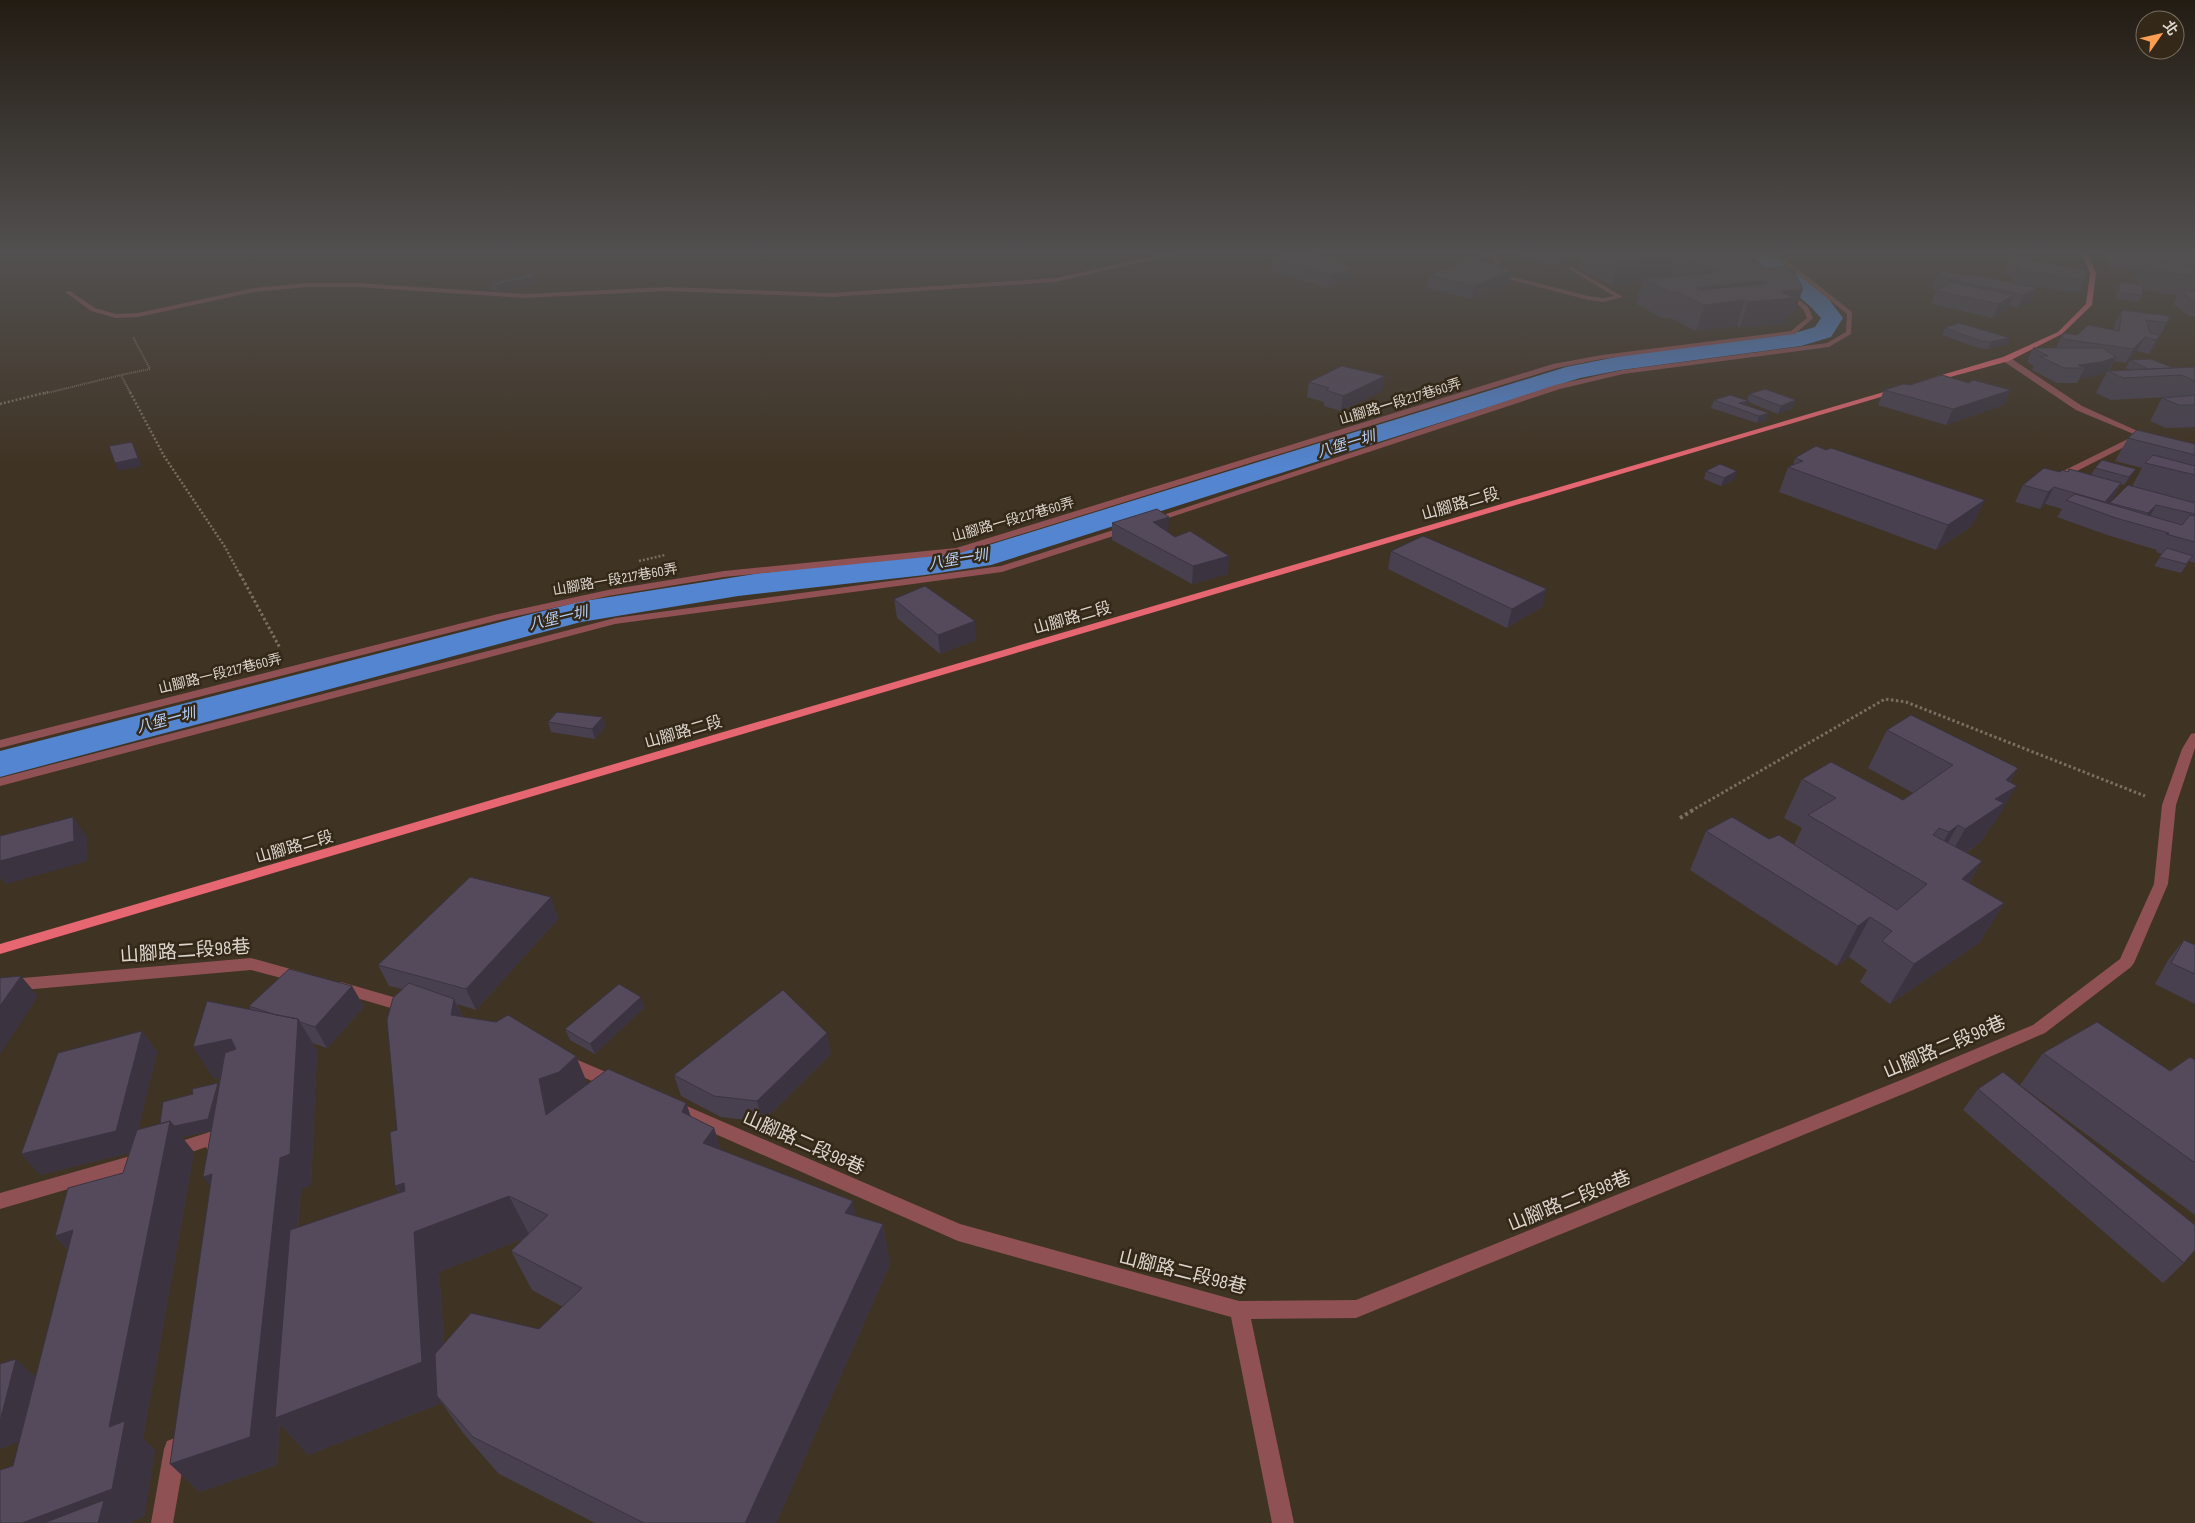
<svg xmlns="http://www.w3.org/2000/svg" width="2195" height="1523" viewBox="0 0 2195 1523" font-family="'Sofia Sans Condensed','Noto Sans TC',sans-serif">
	<rect width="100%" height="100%" fill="#3f3323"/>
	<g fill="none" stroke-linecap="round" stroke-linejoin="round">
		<path fill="#5385d0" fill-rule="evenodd" d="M1749,254H1771L1827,297L1843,318L1831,337L1801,346L1621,370L1580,378L991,565L925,575L738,596L581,622L0,777V751L578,602L761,573L976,549L1566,367L1621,356L1798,332L1815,327L1821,318L1811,307Z"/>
		<path stroke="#7a6f62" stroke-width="2" stroke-dasharray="1 1" stroke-linecap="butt" d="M43,394L121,375
			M131,394L121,375L150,369L133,337"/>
		<path stroke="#7a6f62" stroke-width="2.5" stroke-dasharray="2 2" stroke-linecap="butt" d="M130,392L164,456L225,547L240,575
			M0,404L48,392
			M639,561L665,555"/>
		<path stroke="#7a6f62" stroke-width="3" stroke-dasharray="2.5 2.5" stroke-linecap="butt" d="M240,574L280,648
			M1691,811L1885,699L1906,702L2145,796"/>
		<path stroke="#7a6f62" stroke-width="4" stroke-dasharray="3 3" stroke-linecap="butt" d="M1680,818L1693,810"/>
		<path fill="#905154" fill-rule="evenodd" d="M1164,254H1177L1056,282L831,297L666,291L525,298L356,287H308L254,292L138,317L116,318L91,311L65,292L70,291L95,308L116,314L138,313L254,288L308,283H356L525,294L666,287L831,293L1056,278Z
			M1480,254L1497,256L1500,261L1496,269L1501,274L1588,296L1603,298L1614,296L1567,268L1572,267L1623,297L1603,302L1588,300L1497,276L1490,269L1494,261L1493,258Z
			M1738,254H1745L1768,274V276H1764Z
			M1772,254H1779L1852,312L1851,334L1829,347L1623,374L1560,389L1156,522L1153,523L1148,520L1555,385L1623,370L1827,343L1846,332L1847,314Z
			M1785,289L1808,307L1813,318L1795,334L1602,359L1557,368L957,554L724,577L608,596L499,620L0,748V740L498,614L608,590L724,571L956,548L1553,364L1602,355L1791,331L1807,318L1803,309L1783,292V290Z
			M2003,357H2009L2082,406L2153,438L2149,440L2142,438L2059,480H2053V476L2136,435L2076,410L2003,361Z
			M1126,526L1129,527V531L1002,572L615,624L0,786V778L615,618L1001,566Z
			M2195,733V748L2176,805L2168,884L2134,963L2131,967L2045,1033L1913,1090L1356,1318L1251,1319L1294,1523H1272L1231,1317L958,1241L670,1114L667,1109L670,1104L676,1102L682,1104L960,1224L1239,1301L1356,1300L1901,1080L2033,1025L2120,959L2154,884L2162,805L2182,749L2191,734Z
			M251,958L305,973L308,977L305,981L300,983L251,970L0,992V980Z
			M341,982L414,1003L416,1007L414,1011L408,1013L336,992L333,988L336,984Z
			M566,1055L620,1078L622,1083L620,1088L614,1090L608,1088L560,1067L558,1062L560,1057Z
			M216,1130L222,1132L225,1137L221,1152L215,1155L209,1152L206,1147L175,1158L169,1155L166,1150L169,1145Z
			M141,1153L147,1156L150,1161L147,1166L0,1209V1193Z
			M175,1438L183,1441L186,1449L173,1523H151L164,1449L167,1441Z"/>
		<path fill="#e66671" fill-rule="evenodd" d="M2082,254H2088L2096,273L2092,305L2062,334L2009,361L1928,383V379L2003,357L2058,332L2086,304L2090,273Z
			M1894,389L1901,391L0,954V944Z"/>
	</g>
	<path fill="#48404f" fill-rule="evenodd" d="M1522,254H1729L1764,268L1796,270L1794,274V315H1789L1786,324L1740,328L1737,326L1696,331L1670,318H1662L1636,304L1642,282L1612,285L1578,268L1580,257L1578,256V258L1557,266L1521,259Z
		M2103,254H2195V317L2189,316L2173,304L2178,295L2167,294L2143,288L2142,296L2139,302L2116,299L2117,288L2120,282L2139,284L2134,280L2139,269L2137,268L2136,271L2110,269Z
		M1273,258L1353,280L1328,288L1272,271Z
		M2009,261H2033L2085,280L2079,293L2011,283L2014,276L2003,274Z
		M1513,270L1510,282L1471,299L1427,288L1429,275Z
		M1937,275L1967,276L2037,288L2031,302L2018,308L2009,306L2008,309L1992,318L1931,304L1936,291L1937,290L1932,288Z
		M539,283L498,291L491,290L489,284Z
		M2122,310L2167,323L2153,349L2149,354L2137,351L2126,363L2114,361L2109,371L2130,370L2126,368L2130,360L2173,368L2195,367V427L2166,428L2150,421L2162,398L2169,397L2111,400L2096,393L2107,372L2094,376L2079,379L2077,383H2057L2032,370L2034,366L2027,362L2033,348H2056L2063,333L2077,335L2114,330L2115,323Z
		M1945,328L2010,338L2007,345L1988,349L1978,348L1942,335Z
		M1309,382L1382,391L1341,411L1324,406V402L1307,397Z
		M1884,390L2004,405L1946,425L1878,405Z
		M1749,394L1793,408L1778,414L1748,402L1747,406L1766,421L1757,423L1711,408L1714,400L1747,401Z
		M2128,438L2195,444V563L2189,561L2181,573L2154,566L2162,554L2156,552L2157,550L2107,535L2057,517L2062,509L2045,504L2040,509L2015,502L2023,485L2060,472L2068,471L2069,469L2091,475L2095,468L2131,477L2124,485L2121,484L2112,500L2109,504L2110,503L2132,486L2142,468L2115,461Z
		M1795,458L1972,526L1936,550L1779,492L1788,467L1793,466Z
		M1706,471L1734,480L1721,486L1704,479Z
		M1112,523L1169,533L1228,574L1192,584L1112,540Z
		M1391,551L1542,607L1507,628L1388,569Z
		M894,599L976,640L940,654L897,618Z
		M548,722L606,726L595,739L551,732Z
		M1887,730L2018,768L2010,782L1994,824L1990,827L1981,842L1966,853L1982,861L1969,884L2004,903L1979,943L1890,1004L1860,982L1867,970L1849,957L1837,966L1690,870L1706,831L1769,839L1794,845L1802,828L1784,818L1802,779L1903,800L1913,793L1868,768Z
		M559,918L476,1010L457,1004L463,1017L588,1084L686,1103L691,1117L714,1128L721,1150L856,1216L883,1224L890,1264L776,1523H595L499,1474L463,1433L442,1403L308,1455L280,1424L277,1465L200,1492L170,1464L211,1186L203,1177L211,1131L182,1137L194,1152L143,1439L155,1450L144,1517L130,1522L131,1523H0L19,1441L0,1449V1364L36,1376L68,1250L55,1236L123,1173L129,1153L40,1175L142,1031L157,1052L138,1130L160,1124L193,1094L218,1083L219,1085L220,1077L214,1079L251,1010L249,1006L352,986L364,1007L327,1048L312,1043L317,1050L311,1185L301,1189L298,1228L399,1193L395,1186L402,989L389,986L378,965ZM523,1239L511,1251L532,1290L563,1307L539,1329L444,1343L439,1272Z
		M2184,940L2195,945V1004L2155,984L2168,960Z
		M645,1007L595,1054L570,1040L565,1029Z
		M2043,1053L2170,1071L2195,1060V1215L2020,1085Z
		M831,1054L762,1122L721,1117L681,1096L674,1075Z
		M1978,1089L2184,1263L2163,1283L1963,1110Z"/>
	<path fill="#3b3440" d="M1559,254H1578V258L1557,266Z
		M1677,255L1670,280L1643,279L1642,282L1612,285L1618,261Z
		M1355,268L1353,280L1328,288L1330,275Z
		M1513,270L1510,282L1471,299L1474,286Z
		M1796,270L1789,291L1803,289L1794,315H1789L1786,324L1740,328L1748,302L1745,300L1737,326L1696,331L1704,305L1696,288L1762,281L1756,301L1787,271Z
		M537,276L539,283L498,291L496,285Z
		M1955,277L1949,290L1945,292L1950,279Z
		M2037,288L2031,302L2018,308L2024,295Z
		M2014,295L2008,309L1992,318L1999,304Z
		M2160,335L2153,349L2149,354L2156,340Z
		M2145,337L2137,351L2126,363L2133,349Z
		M2010,338L2007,345L1988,349L1991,342Z
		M2116,357L2108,371L2107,372L2094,376L2079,379L2085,368L2078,365Z
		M1385,376L1382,391L1341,411L1343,396Z
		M2011,390L2004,405L1946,425L1953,409Z
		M1796,400L1793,408L1778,414L1781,406Z
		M1749,401L1746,409L1739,403Z
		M1769,413L1766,421L1757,423L1759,416Z
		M132,442L142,466L119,471L115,463Z
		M2136,469L2131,477L2124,485L2129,477Z
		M1737,471L1734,480L1721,486L1724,478Z
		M2121,483L2112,500L2101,512H2100L2105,502Z
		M2054,487L2045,504L2040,509L2048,492Z
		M1985,500L1972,526L1936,550L1948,525Z
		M2156,505L2147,522L2141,525L2148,513Z
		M1169,517L1168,534L1153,522Z
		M1229,556L1228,574L1192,584L1193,566Z
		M1547,589L1542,607L1507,628L1512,609Z
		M975,621L976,640L940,654L938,635Z
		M603,717L606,726L595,739L592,729Z
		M2018,768L2002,794L2017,786L1994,824L1990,827L1981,842L1943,868L1965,829L2006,780Z
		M73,817L87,837L88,861L6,884L1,878L0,880V854Z
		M1958,825L1936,864L1927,871L1949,832Z
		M1982,861L1959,901L1962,879Z
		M551,897L559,918L476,1010L466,989Z
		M2004,903L1979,943L1890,1004L1914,964Z
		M1870,917L1849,957L1837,966L1858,926Z
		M21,976L38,996L0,1054V1006Z
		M352,986L364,1007L327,1048L315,1027Z
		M641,997L645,1007L595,1054L590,1044Z
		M454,999L474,1039L451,1015Z
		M298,1019L317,1050L311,1185L301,1189L281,1416L414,1232L509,1196L530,1236L439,1272L448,1400L437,1396L442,1403L308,1455L280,1424L277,1465L200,1492L170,1464L280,1158Z
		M142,1031L157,1052L133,1152L40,1175L21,1154Z
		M827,1033L831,1054L762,1122L757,1101Z
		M231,1039L252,1070L214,1079L193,1047Z
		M576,1056L593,1097L546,1115L539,1079Z
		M218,1083L225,1094L216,1130L182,1137L194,1152L143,1439L155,1450L144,1517L130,1522L131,1523H22L109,1427L170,1121Z
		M686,1103L700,1143L682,1112Z
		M714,1128L727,1169L703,1143Z
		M212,1174L227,1208L203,1177Z
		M404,1183L420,1226L395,1186Z
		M853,1201L862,1241L845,1213Z
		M883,1224L890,1264L776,1523H745Z
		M73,1230L84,1266L55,1236Z
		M16,1359L38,1379L23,1440L0,1449V1421Z"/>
	<path fill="#544a5c" stroke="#3b3440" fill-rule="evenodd" d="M1286,254H1310L1355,268L1330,275L1273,258Z
		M1604,254H1729L1764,268L1785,266L1796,270L1787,271L1796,275L1803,289L1781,292L1795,298L1748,302L1745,300L1704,305L1677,292H1670L1643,279L1715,272L1677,255L1618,261ZM1762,281L1768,283L1700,290L1696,288Z
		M2162,254H2195V257Z
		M2013,256L2034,259L2032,261L2086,270L2085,280L2017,270L2020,263L2009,261Z
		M1470,259L1513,270L1474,286L1429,275Z
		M2143,261L2195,266V276L2177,274L2152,269Z
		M1945,271L1967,276L1970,274L2037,288L2024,295L1957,281L1961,278L1955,277L1950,279L1937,275Z
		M530,273L537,276L496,285L489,284Z
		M1951,282L2014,295L1999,304L1936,291Z
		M2120,282L2143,285L2142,296L2119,292Z
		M2180,291H2195V302Z
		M2122,310L2170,316L2167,323L2146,320L2150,333L2160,335L2156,340L2145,337L2133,349L2063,339V333L2077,335L2088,325L2119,331Z
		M1959,323L2010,338L1991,342L1981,341L1945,328Z
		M2033,348H2103L2116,357L2102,362L2078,365L2085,368H2064L2039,356H2048Z
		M2151,359L2173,368L2123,370L2148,369L2130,360Z
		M1342,366L1385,376L1343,396L1326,390L1329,388L1309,382Z
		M2195,367V381L2181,375L2123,378L2108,371Z
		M1942,375L1969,383L1973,380L2011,390L1953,409L1884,390L1904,384L1910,385Z
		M1765,389L1796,400L1781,406L1749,394Z
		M1730,395L1749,401L1739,403L1769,413L1759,416L1714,400Z
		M2195,395V405H2179L2162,398Z
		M2137,430L2195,444V455L2128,438Z
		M132,442L138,458L115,463L109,446Z
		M1816,446L1826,450L1831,448L1985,500L1948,525L1788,467L1803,461L1795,458Z
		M2153,455L2195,466V475L2145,463Z
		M2102,460L2136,469L2129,477L2095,468Z
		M1720,464L1737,471L1724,478L1706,471Z
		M2044,468L2060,472L2062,470L2068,472L2069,469L2121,483L2105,502L2054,487L2048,492L2023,485Z
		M2128,485L2195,503V514L2156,505L2148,513L2110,503Z
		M2075,494L2182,525L2190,515L2195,516V542L2166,534L2169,533L2116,518L2066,500Z
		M1157,509L1169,517L1153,522L1175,537L1190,531L1229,556L1193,566L1112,523Z
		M1423,536L1547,589L1512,609L1391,551Z
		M2167,548L2193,556L2186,564L2159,557Z
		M925,586L975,621L938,635L894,599Z
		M557,712L603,717L592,729L548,722Z
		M1911,715L2018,768L2006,780L2017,786L1995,799L2004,803L1965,829L1958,825L1949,832L1939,828L1933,835L1982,861L1962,879L2004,903L1914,964L1882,941L1892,931L1870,917L1858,926L1706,831L1732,817L1769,839L1779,835L1897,910L1927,884L1808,815L1836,798L1802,779L1831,762L1903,800L1953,765L1887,730Z
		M73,817L74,841L0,861V836Z
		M470,877L551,897L466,989L378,965Z
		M2184,940L2195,945V974L2171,963Z
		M289,969L352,986L315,1027L300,1022L298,1019L276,1015L249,1006Z
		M21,976L0,1006V978Z
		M409,983L454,999L451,1015L496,1022L508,1015L576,1056L559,1072L539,1079L546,1115L608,1069L686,1103L682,1112L714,1128L703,1143L853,1201L845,1213L883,1224L745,1523H644L473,1437L437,1396L435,1354L471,1313L539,1329L582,1288L511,1251L548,1215L509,1196L414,1232L422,1362L275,1418L290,1230L405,1191L404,1183L395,1186L390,1132L397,1130L387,1020L393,998Z
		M619,984L641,997L590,1044L565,1029Z
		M783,990L827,1033L757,1101L714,1096L674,1075Z
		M207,1001L298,1019L290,1154L280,1158L250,1437L170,1464L212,1174L203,1177L225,1053L236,1049L231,1039L193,1047Z
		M2097,1022L2170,1071L2190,1057L2195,1060V1163L2043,1053Z
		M142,1031L116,1131L21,1154L58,1053Z
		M2003,1072L2195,1225V1250L2184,1263L1978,1089Z
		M218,1083L208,1119L174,1126L170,1121L160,1124L163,1102L193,1094L192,1089Z
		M170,1121L109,1427L125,1421L112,1489L22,1523H0V1470L13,1466L73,1230L55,1236L68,1188L123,1173L137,1130Z
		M16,1359L0,1421V1364Z
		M104,1500L98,1523H44Z"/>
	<linearGradient id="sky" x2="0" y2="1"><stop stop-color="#231c13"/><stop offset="0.54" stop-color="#525050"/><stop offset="1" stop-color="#525050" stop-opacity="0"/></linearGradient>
	<rect width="2195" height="468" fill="url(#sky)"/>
	<g text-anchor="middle" stroke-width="5" stroke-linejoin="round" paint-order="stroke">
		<g font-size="14" fill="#ded6cd" stroke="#342919">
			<text transform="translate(1400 401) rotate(-17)" y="5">山腳路一段217巷60弄</text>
			<text transform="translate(1013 519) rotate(-16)" y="5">山腳路一段217巷60弄</text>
			<text transform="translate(615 579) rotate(-10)" y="5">山腳路一段217巷60弄</text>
			<text transform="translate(220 673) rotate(-14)" y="5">山腳路一段217巷60弄</text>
		</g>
		<g font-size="15" font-style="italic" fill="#b5cff7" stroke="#342919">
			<text transform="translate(1346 444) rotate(-17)" y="5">八堡一圳</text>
			<text transform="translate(958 559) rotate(-9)" y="5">八堡一圳</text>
			<text transform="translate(558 618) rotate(-13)" y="5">八堡一圳</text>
			<text transform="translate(166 720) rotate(-15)" y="5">八堡一圳</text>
		</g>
		<g font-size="16" fill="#ded6cd" stroke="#342919">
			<text transform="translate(1460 503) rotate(-16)" y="6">山腳路二段</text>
			<text transform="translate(1072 617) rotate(-16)" y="6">山腳路二段</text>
			<text transform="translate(683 731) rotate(-16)" y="6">山腳路二段</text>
			<text transform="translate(294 846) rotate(-16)" y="6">山腳路二段</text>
		</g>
		<g font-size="19" fill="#ded6cd" stroke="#342919">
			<text transform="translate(185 950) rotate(-4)" y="7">山腳路二段98巷</text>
			<text transform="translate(1944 1046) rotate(-23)" y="7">山腳路二段98巷</text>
			<text transform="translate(804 1142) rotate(24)" y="7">山腳路二段98巷</text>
			<text transform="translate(1569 1200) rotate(-22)" y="7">山腳路二段98巷</text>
			<text transform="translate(1183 1271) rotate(14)" y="7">山腳路二段98巷</text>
		</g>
	</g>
	<g transform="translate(2160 35) rotate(56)"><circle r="24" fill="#342919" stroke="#786e61"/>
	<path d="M0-4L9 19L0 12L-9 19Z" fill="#fc9d54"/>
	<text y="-8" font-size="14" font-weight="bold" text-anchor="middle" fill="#ded6cd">北</text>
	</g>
</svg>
